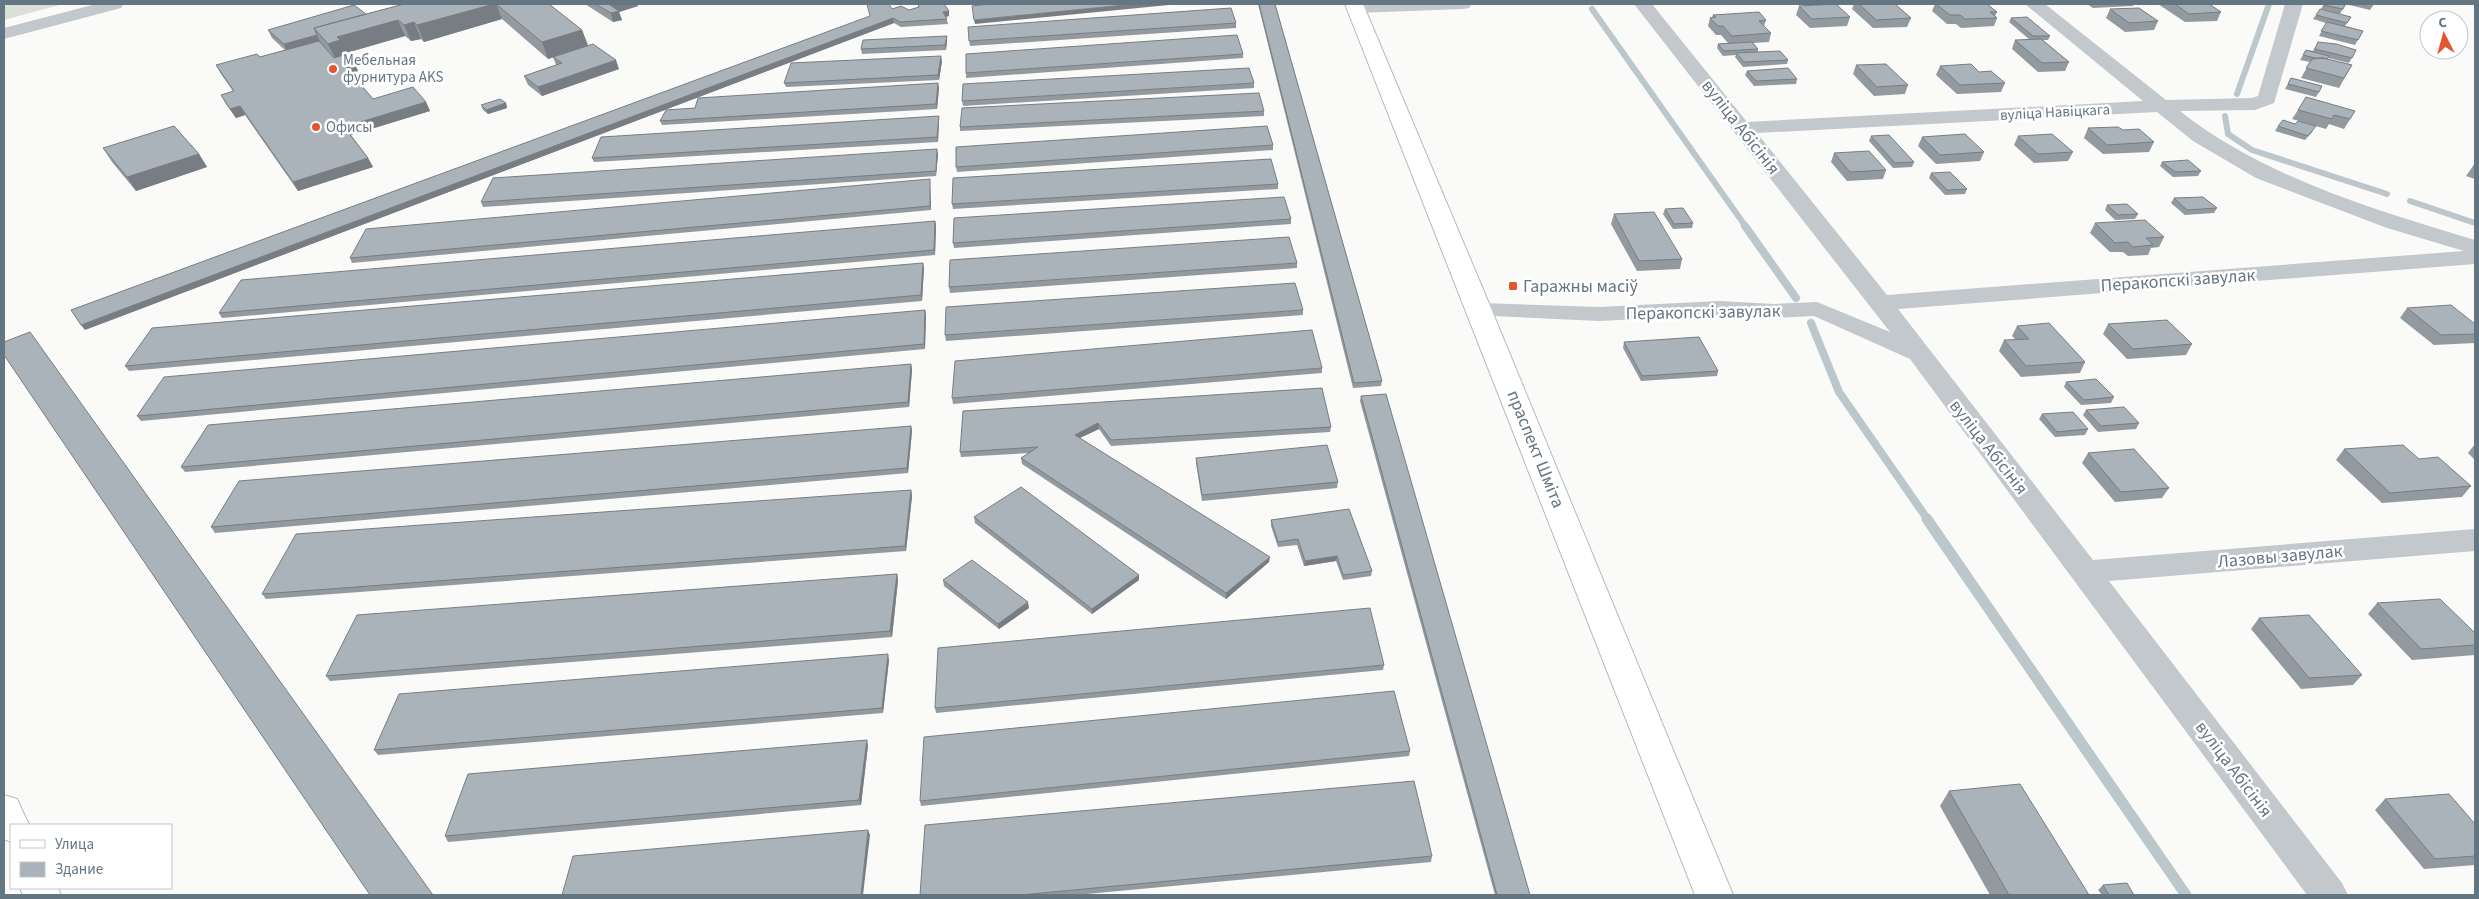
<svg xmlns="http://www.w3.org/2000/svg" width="2479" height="899" viewBox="0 0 2479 899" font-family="'Source Sans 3',sans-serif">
	<rect width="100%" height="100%" fill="#fafaf8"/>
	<path fill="#dadfd7" d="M4,4H63L4,20Z"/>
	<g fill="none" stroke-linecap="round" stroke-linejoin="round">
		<path stroke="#bbc7cb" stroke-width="6" d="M1592,9L1746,227
			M2237,94L2269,4
			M2225,116L2228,134L2252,150L2387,194
			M2410,201L2475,223"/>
		<path stroke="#bbc7cb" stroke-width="8" d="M1745,226L1796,298
			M1811,323L1839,392L1928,520"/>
		<path stroke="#bbc7cb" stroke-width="11" d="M1927,519L2186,895"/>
		<g stroke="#b3babf" stroke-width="2">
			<path id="secondary" d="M4,795L17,799L29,825H11V842L4,839Z
				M20,888H58L61,895H23Z"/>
		</g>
		<g stroke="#b5babe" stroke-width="2">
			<path id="primary" d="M1345,4H1363L1485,294L1733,895H1695Z"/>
		</g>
		<path fill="#c3c8cc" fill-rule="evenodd" d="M96,4H124L121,8L4,39V28Z
			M1350,4H1472L1469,8L1463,9L1356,13L1350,12L1347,8Z
			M1634,4H1652L1747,122L2143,101L2025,4H2045L2166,100L2252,98L2258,96L2285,4H2303L2274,103L2255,110L2180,111C2263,177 2375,210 2475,240V264L1898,309L2093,560L2475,529V551L2109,581L2342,883L2348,895H2307L1910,359L1814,316L1774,318L1719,315L1599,321L1471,315L1468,310L1471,305L1480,303L1599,307L1719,301L1774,304L1817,302L1890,332ZM2157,112L2193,141L2256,178L2387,228L2464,251L1887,295L1757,133Z"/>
		<use href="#secondary" fill="#fff" fill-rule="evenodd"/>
		<use href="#primary" fill="#fff" fill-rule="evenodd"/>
	</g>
	<path fill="#929a9f" d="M404,4H549L582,30L588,45L619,69L542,96L528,85L524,76L556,65L553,57L548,59L502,19L424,42L421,39L411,41L405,36L346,53L354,62L358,71L351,73L373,99L426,102L430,111L351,135L368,158L373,167L298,191L245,115L236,118L226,104L221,95L233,91L221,74L216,65L260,57L285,50L272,38L268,30L366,14Z
		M585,4H637L638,6L619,12L622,20L613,22Z
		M918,4H944L949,11V16L946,17L948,24L901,27L894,23L85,330L892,9L909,10L919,7Z
		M1258,4H1275L1382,381L1381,386L1353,388Z
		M1854,4H1895L1911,18L1907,27L1873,28L1852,9Z
		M1935,4H1987L1997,12L1995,16L1997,18L1994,26L1961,28L1956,24H1947L1932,11Z
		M2087,4H2134L2133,6L2093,8Z
		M2158,4H2209L2221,12L2217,21L2185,22Z
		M2324,4L2345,5L2340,14L2321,9Z
		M2345,4H2374L2370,10Z
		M1799,6L1850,17L1847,26L1810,28L1796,15Z
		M2110,9L2158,21L2154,30L2125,32L2106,18Z
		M1713,15L1766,20L1764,26L1771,33L1769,42L1753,43L1758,49V52L1788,60L1787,64L1743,67L1735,57L1736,55L1723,56L1717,48L1718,44L1728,43L1721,35H1716L1708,26L1710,18L1712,17Z
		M2316,15L2351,17L2345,26L2363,31L2355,45L2319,36L2326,23L2313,19Z
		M2011,18L2050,36L2048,40H2043L2069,62L2065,71L2038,72L2012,49L2015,40H2030L2009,22Z
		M1236,23V28L970,46L969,41Z
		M947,36V41L946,50L862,54L861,49Z
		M2318,42L2356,50L2349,63L2328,58L2327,59L2352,65L2339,88L2301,78L2310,62L2300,60L2306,50L2313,51Z
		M1243,54V58L966,78V73Z
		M942,61L939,80L786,87L784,83Z
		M1856,65L1908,85L1905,94L1874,96L1853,74Z
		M1940,66L1979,72L2005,83L2001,92L1957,94L1936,75Z
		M1747,71L1797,79L1796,84L1754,86L1745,75Z
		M2291,78L2319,92L2316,97L2285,89Z
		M938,83L939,88L937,109L662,125L660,121L695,108Z
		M1254,83V88L963,106L962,101Z
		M506,103L507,108L488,114L483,110L481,105Z
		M2298,110L2355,111L2344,129L2329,124L2326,129L2292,119Z
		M1264,111V116L960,131V127Z
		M939,120L938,142L594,162L592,158Z
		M2278,126L2313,131L2305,140L2275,131Z
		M2088,128L2154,142L2149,152L2103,154L2084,138Z
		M1871,136L1914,162L1912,167L1893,168L1869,141Z
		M2018,136L2073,152L2068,161L2034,163L2014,145Z
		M1922,137L1984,152L1980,161L1936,164L1918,146Z
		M1273,145V150L957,172L956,167Z
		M103,148L199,154L207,167L136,191L112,162Z
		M1834,153L1886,170L1883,179L1847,181L1831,162Z
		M938,154L936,176L483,207L481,202Z
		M2162,162L2201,171L2198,176L2173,177L2160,166Z
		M2475,163V179L2466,176Z
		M1931,173L1967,189L1965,194L1945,195L1929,178Z
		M930,184L931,210L352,263L350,258Z
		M1278,184V189L953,209L952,204Z
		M2174,198L2217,208L2214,213L2185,215L2171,203Z
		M2107,205L2138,214L2135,219L2115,220L2105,210Z
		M1665,209L1693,223L1692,228L1673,229L1663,214Z
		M1614,214L1682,259L1680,269L1637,271L1611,224Z
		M1291,219V224L954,248L953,243Z
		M935,221L936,226L935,255L222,318L219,313Z
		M2095,223L2164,237L2159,247L2151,248L2148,255L2128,256L2123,252H2110L2090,233Z
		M1297,263V268L950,293L949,287Z
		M924,268L922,301L129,371L125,366Z
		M2407,308L2475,324V343L2434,345L2400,318Z
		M925,310L926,315L925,349L141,421L137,416Z
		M1303,310V315L946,341L945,335Z
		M2108,324L2192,344L2186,355L2127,359L2103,334Z
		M2017,326L2085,362L2080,373L2021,377L1999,351L2004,340H2016L2012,336Z
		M1624,342L1718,371L1717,376L1641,381L1623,348Z
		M911,364L912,370L909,407L185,472L181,467Z
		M1322,368V373L953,404L952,398Z
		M2066,382L2114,397L2111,403L2081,405L2064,387Z
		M1361,396L1530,895H1495L1360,401Z
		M2086,410L2139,423L2136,429L2098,432L2083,415Z
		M963,411L1331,427L1330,432L1111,446L1099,429L1080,438L1269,562L1226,599L1022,464L1021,458L1029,453L961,457L960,452Z
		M2042,414L2088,429L2085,435L2055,437L2039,419Z
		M911,426L912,431L908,473L215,533L211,527Z
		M2475,444V460L2468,453Z
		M2344,449L2419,459L2471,486L2462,497L2382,503L2336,460Z
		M2088,453L2169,488L2162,498L2115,502L2082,463Z
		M1196,458L1338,482L1337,488L1202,501L1196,463Z
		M911,490L912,496L906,551L266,599L262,594Z
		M974,517L1139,575V580L1092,614L975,523Z
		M1271,520L1372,571L1371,576L1343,580L1336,561L1304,566L1297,545L1278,547L1271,526Z
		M897,574L898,580L892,637L330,681L326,676Z
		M943,580L1029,608L999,629L944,586Z
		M2377,603L2475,633V655L2412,660L2368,614Z
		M2259,618L2362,675L2353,685L2301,689L2251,629Z
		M889,660L883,713L378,755L374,750Z
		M1384,665L1383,670L936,713L935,708Z
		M868,745L861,805L448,842L445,836Z
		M1410,751L1409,756L921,806L920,801Z
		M1949,791L2089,895H1990L1940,806Z
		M2385,799L2475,824V865L2424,869L2375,810Z
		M1432,856L1431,862L1076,895H920Z
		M2103,885L2134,895H2102L2098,890Z"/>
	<path fill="#777d82" d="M494,4H496L502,19L424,42L417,25Z
		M614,4H637L638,6L619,12L622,20L613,22L611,13L610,5Z
		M1135,4H1179L975,24L974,20Z
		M949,11V16L944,17L943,12Z
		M893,18L894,23L85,330L81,325Z
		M398,20L405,36L346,53L348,56L336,60L328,44L319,34Z
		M414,22L421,39L411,41L404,25Z
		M582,30L588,46L548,59L542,42Z
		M317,35L321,44L288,53L284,44Z
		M947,36V41L946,50L945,45Z
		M941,56L942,61L939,80L938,75Z
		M616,60L619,69L542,96L538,87Z
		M354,62L358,71L348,74L344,65Z
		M938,83L939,88L937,109L936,104Z
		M426,102L430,111L348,136L344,127Z
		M506,103L507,108L488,114L486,110Z
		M240,106L245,115L236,118L230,109Z
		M939,116V120L938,142L937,137Z
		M937,149L938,154L936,176V171Z
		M199,154L207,167L136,191L127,177Z
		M368,158L373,167L298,191L293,182Z
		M930,179V184L931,210L930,206Z
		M935,221L936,226L935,255L934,250Z
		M923,263L924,268L922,301L921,295Z
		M925,310L926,315L925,349L924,344Z
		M911,364L912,370L909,407L908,402Z
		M1098,423L1099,429L1075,440V435Z
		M911,426L912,431L908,473L907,468Z
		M911,490L912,496L906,551L905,546Z
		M1337,556L1336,561L1304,566L1305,561Z
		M1270,557L1269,562L1226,599V593Z
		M897,574L898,580L892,637L890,631Z
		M1139,575V580L1092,614V609Z
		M1028,602L1029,608L999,629L998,624Z
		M888,654L889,660L883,713L882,708Z
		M867,740L868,745L861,805L859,800Z
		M868,830L870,835L863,895H861Z"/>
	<path fill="#aab3b9" stroke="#777d82" d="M404,4H494L417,25L414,22L404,25L398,20L337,37L340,40L328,44L314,28Z
		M496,4H549L582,30L542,42Z
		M595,4H614L610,5L619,11L611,13Z
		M867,4H889L892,9L901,6L909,10L919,7L918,4H944L949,11L943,12L947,19L900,22L893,18L81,325L71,310L870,16Z
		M990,4H1135L974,20L972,6Z
		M1259,4H1275L1382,381L1354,383Z
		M1836,4L1850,17L1812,19L1799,6Z
		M1859,4H1895L1911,18L1876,20Z
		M1936,4H1987L1997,12H1990L1997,18L1965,19L1960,15H1950Z
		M2175,4H2209L2221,12L2189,14Z
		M2324,4H2338L2345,5L2343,9L2323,5Z
		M354,5L366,14L314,28L317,35L284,44L268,30Z
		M1231,8L1236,23L969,41L968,27Z
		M2139,8L2158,21L2129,23L2110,9Z
		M2320,9L2351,17L2347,23L2316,15Z
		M1759,12L1766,20L1759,21L1771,33L1732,36L1723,26H1718L1710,18L1716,17L1713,15Z
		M2027,17L2050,36H2033L2011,18Z
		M2327,22L2363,31L2358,40L2321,31Z
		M1237,35L1243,54L966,73V54Z
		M947,36L945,45L861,49L863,40Z
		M2041,39L2069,62L2042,63L2015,40Z
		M319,41L334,58L347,54L354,62L344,65L373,99L413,87L426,102L344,127L368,158L293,182L240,106L230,109L221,95L234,91L216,65L257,54L260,57Z
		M1752,42L1758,49L1724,51L1718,44Z
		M2318,42L2336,44L2356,50L2352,58L2315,49Z
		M593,44L616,60L538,87L524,76L562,63L553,57Z
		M2306,50L2329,56L2327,59L2323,58H2315L2303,55Z
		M1780,51L1788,60L1744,62L1736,53Z
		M941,56L938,75L784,83L791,63Z
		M2323,58L2352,65L2344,78L2306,68L2312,59Z
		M1886,64L1908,85L1877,87L1856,65Z
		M1971,64L1979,72L1991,71L2005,83L1960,85L1940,66Z
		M1249,68L1254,83L962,101L963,84Z
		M1788,68L1797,79L1756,81L1747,71Z
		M2291,78L2322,86L2319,92L2288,84Z
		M938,83L936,104L660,121L666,110L695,108L698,98Z
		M1259,93L1264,111L960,127L962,108Z
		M2306,97L2355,111L2350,119L2334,115L2332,119L2298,110Z
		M500,99L506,103L486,110L481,105Z
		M939,116L937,137L592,158L601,137Z
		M2283,120L2295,124L2298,121L2316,126L2308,136L2278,126Z
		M174,126L199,154L127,177L103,148Z
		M1267,126L1273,145L956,167V147Z
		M2118,127L2123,130L2139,129L2154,142L2107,145L2088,128Z
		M1965,134L1984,152L1940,155L1922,137Z
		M2052,134L2073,152L2038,154L2018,136Z
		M1889,135L1914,162L1895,163L1871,136Z
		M937,149L936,171L481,202L493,178Z
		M1869,151L1886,170L1850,172L1834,153Z
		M1271,159L1278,184L952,204L953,178Z
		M2188,160L2201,171L2175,172L2162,162Z
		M1950,172L1967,189L1947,190L1931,173Z
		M930,179V206L350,258L366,229Z
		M1284,197L1291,219L953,243L954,218Z
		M2203,197L2217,208L2187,210L2174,198Z
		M2127,204L2138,214L2118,215L2107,205Z
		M1683,208L1693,223L1674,224L1665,209Z
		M1654,212L1682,259L1639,261L1614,214Z
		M2145,220L2164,237L2146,238L2153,245L2133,247L2128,242L2115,243L2095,223Z
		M935,221L934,250L219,313L241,280Z
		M1289,237L1297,263L949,287L950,260Z
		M923,263L921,295L125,366L152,328Z
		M1295,283L1303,310L945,335L946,307Z
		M2451,305L2475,324V334L2441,335L2407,308Z
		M925,310L924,344L137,416L164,377Z
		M2167,320L2192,344L2133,349L2108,324Z
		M2049,323L2085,362L2026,366L2004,340L2029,339L2017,326Z
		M1312,330L1322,368L952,398L955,361Z
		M30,332L433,895H370L4,355V342Z
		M1699,337L1718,371L1642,376L1624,342Z
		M911,364L908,402L181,467L208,425Z
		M2096,379L2114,397L2084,400L2066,382Z
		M1322,388L1331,427L1111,440L1098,423L1075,435L1270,557L1226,593L1021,458L1038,447L960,452L963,411Z
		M1386,394L1530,895H1497L1361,396Z
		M2124,407L2139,423L2101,426L2086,410Z
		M2073,412L2088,429L2057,432L2042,414Z
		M911,426L907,468L211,527L239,481Z
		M1327,445L1338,482L1202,495L1196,458Z
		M2403,445L2419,459L2438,457L2471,486L2390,493L2344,449Z
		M2134,449L2169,488L2121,492L2088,453Z
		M1021,487L1139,575L1092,609L974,517Z
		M911,490L905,546L262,594L296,534Z
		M1349,509L1372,571L1343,575L1337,556L1305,561L1298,539L1278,542L1271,520Z
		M972,560L1028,602L998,624L943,580Z
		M897,574L890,631L326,676L357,615Z
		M2440,599L2475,633V645L2421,649L2377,603Z
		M1370,608L1384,665L935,708L938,648Z
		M2309,615L2362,675L2309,678L2259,618Z
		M888,654L882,708L374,750L399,694Z
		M1394,691L1410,751L920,801L924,737Z
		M867,740L859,800L445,836L468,774Z
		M1414,781L1432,856L1021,895H920L925,825Z
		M2020,784L2089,895H2009L1949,791Z
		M2449,794L2475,824V856L2435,859L2385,799Z
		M868,830L861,895H562L573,856Z
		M2127,883L2134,895H2109L2103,885Z"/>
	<g fill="#e4572e" stroke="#fff" stroke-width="2">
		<circle cx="333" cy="69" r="5"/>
		<circle cx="316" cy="127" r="5"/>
		<rect x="1508" y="281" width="10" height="10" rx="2.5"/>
	</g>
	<g text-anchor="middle" stroke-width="5" stroke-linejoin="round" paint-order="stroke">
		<g font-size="15" fill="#657683" stroke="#fff" text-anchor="start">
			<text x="343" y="65">Мебельная<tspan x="343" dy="17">фурнитура AKS</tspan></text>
			<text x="326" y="132">Офисы</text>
		</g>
		<g font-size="15" fill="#657683" stroke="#fff">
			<text transform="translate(2055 112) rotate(-3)" y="5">вуліца Навіцкага</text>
		</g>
		<g font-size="18" fill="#657683" stroke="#fff">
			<text transform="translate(1741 127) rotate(52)" y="6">вуліца Абісінія</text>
			<text transform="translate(2178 280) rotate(-4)" y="6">Перакопскі завулак</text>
			<text transform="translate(1703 312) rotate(-1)" y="6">Перакопскі завулак</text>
			<text transform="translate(1989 447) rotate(52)" y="6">вуліца Абісінія</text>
			<text transform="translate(1536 449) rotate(68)" y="6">праспект Шміта</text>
			<text transform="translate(2280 556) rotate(-5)" y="6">Лазовы завулак</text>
			<text transform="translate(2234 769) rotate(53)" y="6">вуліца Абісінія</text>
		</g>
		<g font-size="18" fill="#657683" stroke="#fff" text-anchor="start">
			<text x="1523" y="292">Гаражны масіў</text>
		</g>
	</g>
	<rect width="2479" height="899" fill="none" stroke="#657683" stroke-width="10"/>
	<rect x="10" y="824" width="162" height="65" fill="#ffffff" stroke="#c1c8cd"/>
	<rect x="20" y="840" width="25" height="8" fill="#ffffff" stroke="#c1c8cd"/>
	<text x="55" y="849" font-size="15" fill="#657683">Улица</text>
	<rect x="20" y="862" width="25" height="15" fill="#aab3b9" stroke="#c1c8cd"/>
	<text x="55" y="874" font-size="15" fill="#657683">Здание</text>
	<g transform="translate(2444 35) rotate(354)"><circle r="24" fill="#ffffff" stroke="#c1c8cd"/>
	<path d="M0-4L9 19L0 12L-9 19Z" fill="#e4572e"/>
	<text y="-8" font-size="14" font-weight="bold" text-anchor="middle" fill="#657683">С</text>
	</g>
</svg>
